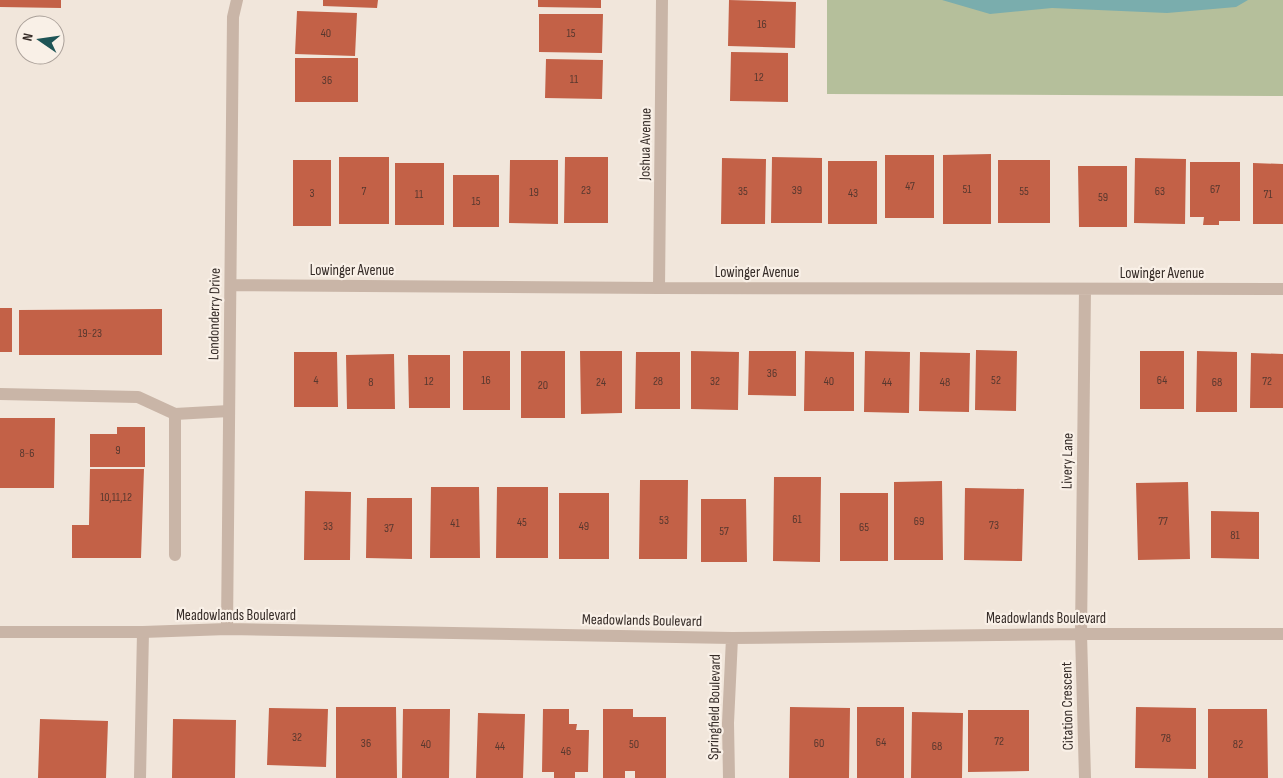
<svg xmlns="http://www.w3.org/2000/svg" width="1283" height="778" viewBox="0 0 1283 778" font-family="'Sofia Sans Condensed',sans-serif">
	<rect width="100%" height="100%" fill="#f1e6db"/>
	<path fill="#b5bf9b" d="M827,0H1283V96L827,94Z"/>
	<path fill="#7aadad" d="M942,0H1248L1236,7L1167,13L1052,8L990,14Z"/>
	<path fill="#c36147" d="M0,0H61V8L0,7Z
		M323,0H378L377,8L323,6Z
		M538,0H601V8L538,7Z
		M729,0L796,2L795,48L728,46Z
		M297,11L357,13L355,56L295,54Z
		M539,14H603L602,53L539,52Z
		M731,52L788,53V102L730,101Z
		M295,58H358V102H295Z
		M546,59L603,60L602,99L545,98Z
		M991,154V224H943V155Z
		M885,155H934V218H885Z
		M339,157H389V224H339Z
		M565,157H608V223H564Z
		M772,157L822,158V223H771Z
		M722,158L766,159L765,224H721Z
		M1135,158L1186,159L1185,224L1134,223Z
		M293,160H331V226H293Z
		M510,160H558V224L509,223Z
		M998,160H1050V223H998Z
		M828,161H877V224H828Z
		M1190,162H1240V221H1219V225H1203L1204,217H1190Z
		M395,163H444V225H395Z
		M1253,163L1283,164V224H1253Z
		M1078,166H1127V227H1079Z
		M453,175H499V227H453Z
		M0,308H12V352H0Z
		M162,309V355H19V310Z
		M976,350L1017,351L1016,411L975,410Z
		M463,351H510V410H463Z
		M521,351H565V418H521Z
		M580,351H622V413L581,414Z
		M691,351L739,352L738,410L691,409Z
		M749,351H796V396L748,395Z
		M805,351L854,352V411H804Z
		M865,351L910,352L909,413L864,412Z
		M1140,351H1184V409H1140Z
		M1197,351L1237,352V412H1196Z
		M294,352H337L338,407H294Z
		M636,352H680V409H635Z
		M920,352L970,353L969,412L919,411Z
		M1251,353L1283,354V408H1250Z
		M394,354L395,409H347L346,355Z
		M408,355H450V408H409Z
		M0,418H55L54,488H0Z
		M117,427H145V467H90V434H117Z
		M90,469H144L141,558H72V525H89Z
		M774,477H821L820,562L773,561Z
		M640,480H688L687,559H639Z
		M942,481L943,560H894V482Z
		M1188,482L1190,559L1138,560L1136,483Z
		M431,487H479L480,558H430Z
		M497,487H548V558H496Z
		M965,488L1024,489L1022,561L964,560Z
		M305,491L351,492L350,560H304Z
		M559,493H609V559H559Z
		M840,493H888V561H840Z
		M367,498H412V559L366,558Z
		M701,499H746L747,562H701Z
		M1211,511L1259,512V559L1211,558Z
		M336,707H396L397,778H336Z
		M790,707L850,708L849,778H789Z
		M857,707H904V778H857Z
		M1136,707L1196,708V769L1135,768Z
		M269,708L328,709L326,767L267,765Z
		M403,709H450L449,778H402Z
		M543,709H569V724H577L576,730H589L588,772H575V778H554V772H542Z
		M603,709H633V717H666V778H635V771H625V778H603Z
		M1208,709H1267L1268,778H1208Z
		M968,710H1029V771L968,772Z
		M912,712L963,713L962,778H911Z
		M478,713L525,714L523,778H476Z
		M40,719L108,721L106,778H38Z
		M173,719L236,720L235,778H172Z"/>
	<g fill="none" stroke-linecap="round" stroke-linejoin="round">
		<path stroke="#c9b5a7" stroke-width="12" d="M0,394L138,397L175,414L229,411
			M175,414V555
			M140,778L143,632"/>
		<path stroke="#c9b5a7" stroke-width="12" d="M231,285L659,288L1283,289
			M659,288L662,0
			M1085,289L1081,634L1085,778
			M227,629L233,17L237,0
			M0,632H143L227,629L732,638L1081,634H1283
			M729,778L728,723L732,638"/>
	</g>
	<g text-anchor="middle" stroke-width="4.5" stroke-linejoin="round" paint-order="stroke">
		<g font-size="12" fill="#58382f">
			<text x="762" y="28">16</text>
			<text x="326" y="37">40</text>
			<text x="571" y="37">15</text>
			<text x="759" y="81">12</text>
			<text x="574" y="83">11</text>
			<text x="327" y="84">36</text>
			<text x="910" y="190">47</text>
			<text x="967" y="193">51</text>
			<text x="1215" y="193">67</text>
			<text x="586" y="194">23</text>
			<text x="797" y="194">39</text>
			<text x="364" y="195">7</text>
			<text x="743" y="195">35</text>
			<text x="1024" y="195">55</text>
			<text x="1160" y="195">63</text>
			<text x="534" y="196">19</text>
			<text x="312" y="197">3</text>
			<text x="853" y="197">43</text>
			<text x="419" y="198">11</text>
			<text x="1268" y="198">71</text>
			<text x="1103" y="201">59</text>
			<text x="476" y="205">15</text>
			<text x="90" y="337">19-23</text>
			<text x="772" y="377">36</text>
			<text x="316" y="384">4</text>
			<text x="486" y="384">16</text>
			<text x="996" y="384">52</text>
			<text x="1162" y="384">64</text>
			<text x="429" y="385">12</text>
			<text x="658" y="385">28</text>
			<text x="715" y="385">32</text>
			<text x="829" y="385">40</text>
			<text x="1267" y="385">72</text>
			<text x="371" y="386">8</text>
			<text x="601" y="386">24</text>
			<text x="887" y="386">44</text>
			<text x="945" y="386">48</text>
			<text x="1217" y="386">68</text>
			<text x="543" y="389">20</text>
			<text x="118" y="454">9</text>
			<text x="27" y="457">8-6</text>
			<text x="116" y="501">10,11,12</text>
			<text x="797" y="523">61</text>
			<text x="664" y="524">53</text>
			<text x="919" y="525">69</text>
			<text x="1163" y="525">77</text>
			<text x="522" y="526">45</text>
			<text x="455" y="527">41</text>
			<text x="994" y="529">73</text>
			<text x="328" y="530">33</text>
			<text x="584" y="530">49</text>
			<text x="864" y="531">65</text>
			<text x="389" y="532">37</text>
			<text x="724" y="535">57</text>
			<text x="1235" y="539">81</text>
			<text x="297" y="741">32</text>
			<text x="1166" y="742">78</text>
			<text x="999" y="745">72</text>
			<text x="881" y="746">64</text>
			<text x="366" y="747">36</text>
			<text x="819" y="747">60</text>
			<text x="426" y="748">40</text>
			<text x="634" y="748">50</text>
			<text x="1238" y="748">82</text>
			<text x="500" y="750">44</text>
			<text x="937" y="750">68</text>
			<text x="566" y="755">46</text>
		</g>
		<g font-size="15" fill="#352b27" stroke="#f9f0e7">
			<text transform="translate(645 144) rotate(-89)" y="5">Joshua Avenue</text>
			<text x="352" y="275">Lowinger Avenue</text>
			<text x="757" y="277">Lowinger Avenue</text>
			<text x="1162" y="278">Lowinger Avenue</text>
			<text transform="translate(214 314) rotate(-89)" y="5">Londonderry Drive</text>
			<text transform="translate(1067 461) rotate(-89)" y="5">Livery Lane</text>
			<text x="236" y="620">Meadowlands Boulevard</text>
			<text x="1046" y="623">Meadowlands Boulevard</text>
			<text transform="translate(642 620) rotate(1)" y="5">Meadowlands Boulevard</text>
			<text transform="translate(1067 706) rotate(-91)" y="5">Citation Crescent</text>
			<text transform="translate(714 707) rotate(-89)" y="5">Springfield Boulevard</text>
		</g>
	</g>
	<g transform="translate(40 40) rotate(283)"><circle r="24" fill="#f9f0e7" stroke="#aba19a"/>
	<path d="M0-4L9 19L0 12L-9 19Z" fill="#1e5456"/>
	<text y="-8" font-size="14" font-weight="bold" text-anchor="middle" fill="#352b27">N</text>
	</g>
</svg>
